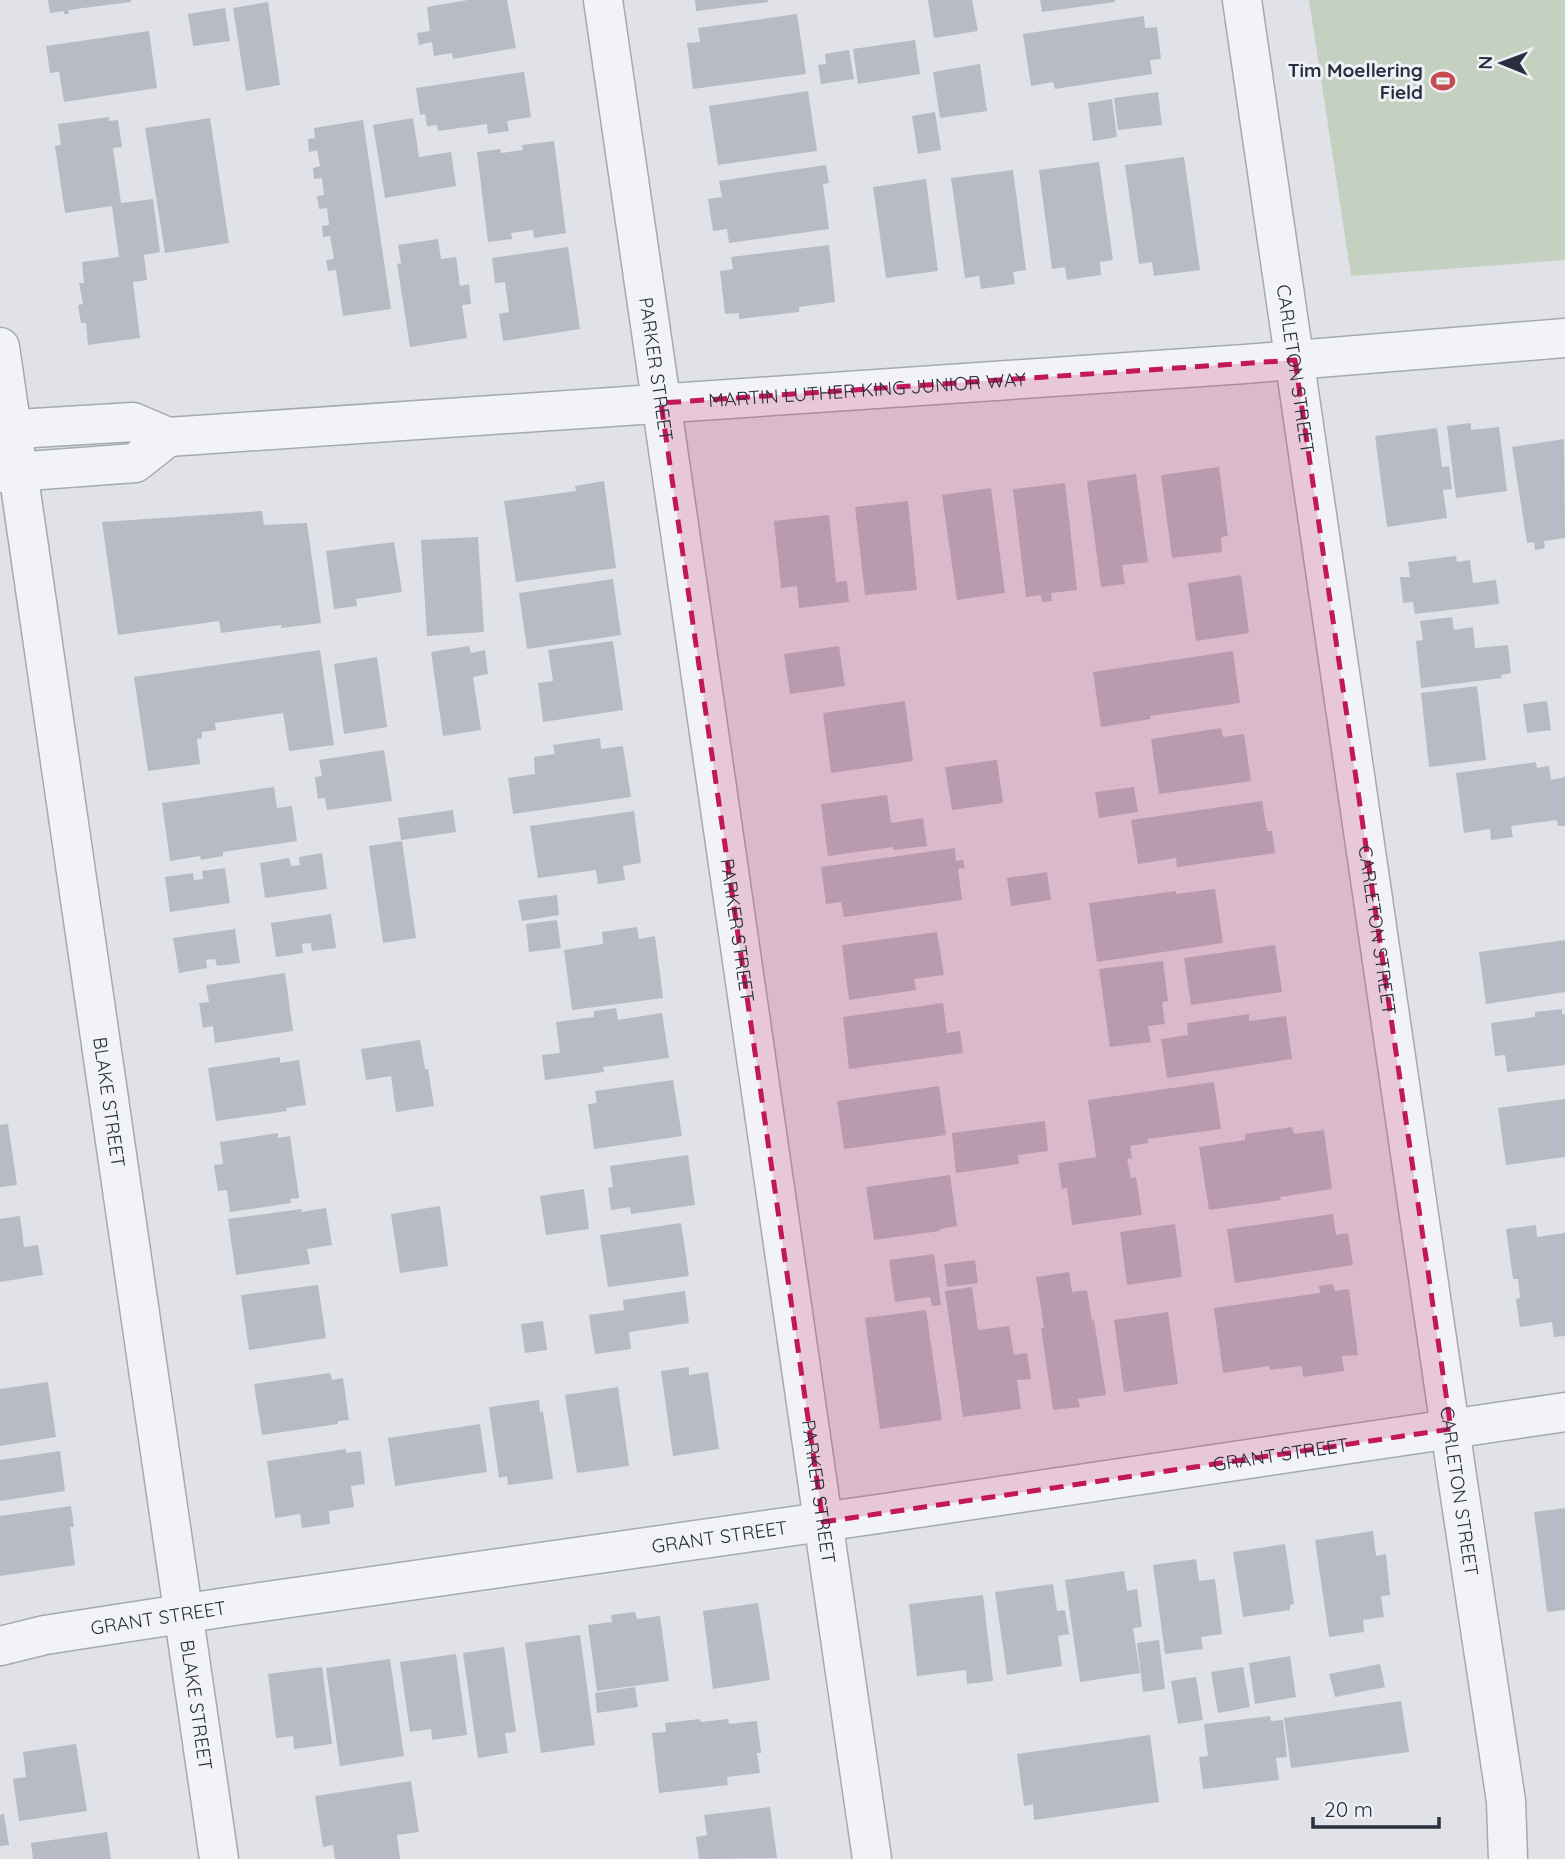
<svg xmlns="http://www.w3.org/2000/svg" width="1565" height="1859" viewBox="0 0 1565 1859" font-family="Quicksand,sans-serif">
	<rect width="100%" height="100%" fill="#e0e2e8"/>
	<path fill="#c4d1c1" d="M1309,0H1565V260L1351,276Z"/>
	<path fill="#b7bbc5" d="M48,0H131V2L68,10L69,14H64V11L50,13Z
		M468,0H507L516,48L453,59L452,53L434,56L432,42L419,45L417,33L430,31L427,7Z
		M695,0H768V2L696,11Z
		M928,0H972L978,31L934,38Z
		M1040,0H1115V2L1042,12Z
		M268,2L280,85L246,91L233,8Z
		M225,8L230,41L193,46L188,14Z
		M797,14L806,74L693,89L687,43L700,42L698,28Z
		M1144,16L1145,28L1157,27L1161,59L1150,60L1152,74L1055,89L1053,82L1031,86L1023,34Z
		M149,31L157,88L64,102L59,72L50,73L46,46Z
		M915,40L920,74L858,84L853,49Z
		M849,50L854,79L821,84L818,65L826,64L825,54Z
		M980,64L987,111L940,118L933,72Z
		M524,72L531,117L507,121L509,131L488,134L487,124L438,131L437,125L427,126L425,114L420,115L416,88Z
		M808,91L817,151L718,165L709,106Z
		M1158,92L1162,125L1118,130L1114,98Z
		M1112,99L1117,137L1093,141L1088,103Z
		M935,112L941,150L918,154L912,116Z
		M109,117V121L118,120L122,147L113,148L121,203L153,199L160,252L144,255L147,280L133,282L140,338L88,345L86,323H81L78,305L83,304L79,283H84L82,262L119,257L112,206L65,213L55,146L61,145L58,124Z
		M210,118L229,243L165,253L145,128Z
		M413,118L419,157L451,152L456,186L385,198L373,125Z
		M363,120L391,309L343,316L336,270L328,271L326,260L334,259L330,236L323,237L322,226L329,225L327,208L319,209L317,196L324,195L322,178L314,179L313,168L320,166L317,150L309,152L308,139L315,138L314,128Z
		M554,141L566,233L534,238L533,230L511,233L512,239L488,242L477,152L500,149L501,153L523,150L522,145Z
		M1184,157L1200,270L1154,276L1152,262L1139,264L1125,165Z
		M1099,162L1113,260L1100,262L1101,275L1067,280L1065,267L1052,269L1039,170Z
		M826,165L829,183L823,184L829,229L729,243L727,229L713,231L708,199L722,197L719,181Z
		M1013,170L1026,270L1013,272L1015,284L981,289L979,276L965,278L951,178Z
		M926,179L938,271L886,278L873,187Z
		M438,239L441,259L456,257L460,286L469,284L471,304L462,305L467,338L410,347L397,264L401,263L398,245Z
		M829,245L835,302L799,307V312L739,319V313L725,314L720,271L733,269L731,257Z
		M568,247L580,329L503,341L499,314L509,312L505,282L495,283L492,258Z
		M1471,423V430L1499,427L1507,491L1456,498L1447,426Z
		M1437,428L1442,467L1449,466L1452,489L1443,490L1447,518L1387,527L1375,436Z
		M1564,439L1565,538L1544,541L1545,548L1535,550L1534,542L1527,543L1512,447Z
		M1219,467L1228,536L1221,537L1222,552L1172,558L1161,475Z
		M1136,474L1148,562L1122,565L1125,584L1101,587L1087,481Z
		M604,481L616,568L516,582L504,501L576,491L575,486Z
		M1065,483L1077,590L1051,593L1052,601L1042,602L1041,595L1026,597L1013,489Z
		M991,488L1005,593L957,600L942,495Z
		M908,501L917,590L865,595L855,507Z
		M262,511L264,525L307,523L321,623L281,628V625L221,633L219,621L118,635L102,522Z
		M829,515L836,582L847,581L849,602L799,608L797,586L781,588L774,521Z
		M478,537L484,632L427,636L421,540Z
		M394,542L402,592L356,599L357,606L334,609L326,551Z
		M1456,556L1457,562L1470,560L1473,583L1496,580L1499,604L1415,614L1413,602L1403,603L1400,577H1410L1408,562Z
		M1241,575L1249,633L1196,641L1188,583Z
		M613,579L621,635L527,649L519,593Z
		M1452,617L1454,630L1473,627L1475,648L1508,645L1511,673L1501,675L1502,678L1421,688L1416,641L1423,640L1420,621Z
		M613,641L623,710L543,722L538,683L553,681L548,650Z
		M469,646L471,653L485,650L488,674L473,677L481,730L443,736L431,652Z
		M839,646L845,686L790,694L784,654Z
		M320,650L334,745L289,751L283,713L215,723L216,730L202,732V738L197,739L200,764L148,771L134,677Z
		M1233,651L1240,703L1150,716L1151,719L1101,727L1093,672Z
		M377,657L387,727L344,734L334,664Z
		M1477,686L1486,760L1429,767L1421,693Z
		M905,701L913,761L831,773L823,713Z
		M1547,701L1551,730L1527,733L1523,704Z
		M1221,728L1223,737L1244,734L1251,781L1159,794L1151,739Z
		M600,738L601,749L623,746L631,797L513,814L508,778L535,774L534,757L555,754L553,745Z
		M384,750L392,801L327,810L325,798L318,799L315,777L322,776L319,760Z
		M997,760L1003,803L952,810L945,767Z
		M1536,762L1537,768L1549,766L1551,780L1565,777V826H1558L1557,820L1511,826L1513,837L1491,840L1490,829L1464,833L1456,773Z
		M274,787L277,808L292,806L297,841L223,852V856L201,860L200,856L170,861L162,803Z
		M1134,787L1138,812L1099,818L1095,792Z
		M887,795L891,823L923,818L927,846L893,850V847L828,856L821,804Z
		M1262,801L1267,831H1272L1275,853L1177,867L1176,858L1138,864L1131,820Z
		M453,810L456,832L401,840L398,818Z
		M634,811L641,863L623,866L625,880L598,884L596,870L538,878L530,826Z
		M402,841L416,938L383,943L369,846Z
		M955,848L956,861L963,860L965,868L958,869L962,900L844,917L841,902L826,904L821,867Z
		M322,853L327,889L265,898L260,863L289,858L291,866L300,865L299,857Z
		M225,868L230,903L170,912L165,877L193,873L194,880L203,879L202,871Z
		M1047,872L1051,900L1011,906L1007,878Z
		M1215,889L1223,943L1097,962L1089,903L1176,891V894Z
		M557,895L559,915L522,921L518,900Z
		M331,914L336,948L312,951L311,943L302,944L303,953L276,957L271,923Z
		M557,920L561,948L529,952L526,924Z
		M637,927L639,939L655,936L663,998L572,1010L564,950L603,944L602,932Z
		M235,929L240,963L217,966L215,959L206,960L207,968L179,973L173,938Z
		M937,932L944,975L914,979L916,990L849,1000L842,945Z
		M1565,940V992L1486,1004L1479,952Z
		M1275,945L1282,992L1191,1005L1184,958Z
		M1163,961L1168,1001L1162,1002L1165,1024L1148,1026L1151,1042L1110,1047L1099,969Z
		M285,973L293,1031L215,1043L213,1026L203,1028L199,1003L209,1002L206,985Z
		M943,1003L947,1033L960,1031L963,1053L849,1069L843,1017Z
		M616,1008L618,1020L662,1013L669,1058L603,1067L604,1072L545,1080L542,1055L560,1053L556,1022L594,1017V1011Z
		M1562,1009V1014H1565V1065L1507,1072L1505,1055L1495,1056L1491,1023L1535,1017V1012Z
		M1249,1014V1021L1286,1016L1292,1059L1167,1078L1161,1039L1188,1035L1187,1023Z
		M420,1040L425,1069H428L434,1106L396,1112L391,1076L366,1080L361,1049Z
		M280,1057V1063L299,1060L306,1105L286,1108L287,1111L216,1121L208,1068Z
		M673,1080L682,1136L594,1149L588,1104L597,1103L595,1091Z
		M1214,1082L1221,1129L1148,1139V1143L1130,1146L1132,1158L1127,1159L1131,1178L1136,1177L1142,1215L1072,1225L1067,1188L1062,1189L1058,1163L1096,1157L1088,1100Z
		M939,1086L946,1135L844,1149L837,1101Z
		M1565,1099V1157L1506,1165L1498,1108Z
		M1045,1121L1048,1151L1018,1155L1019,1164L956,1173L952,1133Z
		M8,1124L17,1185L0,1187V1125Z
		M1292,1127L1294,1134L1324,1130L1332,1189L1280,1197L1281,1200L1209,1210L1199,1147L1245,1140V1134Z
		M278,1133V1138L290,1136L299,1198L290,1199L291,1203L230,1212L227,1190L218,1191L214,1165L223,1164L220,1142Z
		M688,1155L695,1205L631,1214L630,1207L611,1210L608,1188L613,1187L610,1166Z
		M950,1175L957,1226L940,1229V1231L874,1240L866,1187Z
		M584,1189L589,1229L546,1235L540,1196Z
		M440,1206L448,1266L400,1273L391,1214Z
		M326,1208L332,1245L307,1249L310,1264L236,1275L228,1219L302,1209L301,1212Z
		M1333,1214L1336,1235L1348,1233L1353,1265L1235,1283L1227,1229Z
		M20,1216L24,1247L38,1245L43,1275L0,1282V1219Z
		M681,1223L689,1276L608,1287L600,1235Z
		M1175,1224L1182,1277L1127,1285L1120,1232Z
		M1536,1225L1537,1237L1565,1233V1336L1554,1337L1552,1322L1520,1327L1516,1299L1520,1298L1518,1279H1513L1506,1229Z
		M934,1254L941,1305L932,1306L930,1297L895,1302L889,1260Z
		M975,1260L978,1283L947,1287L944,1264Z
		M1069,1272L1072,1292L1087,1290L1092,1321L1094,1320L1106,1395L1078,1399L1080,1407L1053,1410L1041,1328H1044L1036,1277Z
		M1333,1284L1335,1291L1349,1289L1358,1355L1342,1356L1344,1371L1303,1377L1302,1366L1270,1370L1269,1366L1223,1373L1214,1308L1320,1293L1319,1286Z
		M318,1285L326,1338L249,1350L241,1295Z
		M972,1287L978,1330L1009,1326L1014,1355L1027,1353L1031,1379L1017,1380L1021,1409L963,1417L945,1291Z
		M685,1291L689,1323L629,1332L631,1349L595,1354L589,1315L624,1310L623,1300Z
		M926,1310L942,1420L880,1429L865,1318Z
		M1168,1312L1178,1384L1124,1392L1114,1320Z
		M543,1321L547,1350L525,1353L521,1324Z
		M689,1367V1375L708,1372L719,1449L673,1456L661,1371Z
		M330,1373L332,1380L343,1378L349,1420L338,1421V1424L262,1435L254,1384Z
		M48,1382L56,1437L0,1446V1389Z
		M618,1387L629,1466L577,1473L565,1395Z
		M539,1400L540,1412L543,1411L553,1479L508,1485L507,1476L499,1478L489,1407Z
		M480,1424L487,1472L395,1486L388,1438Z
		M346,1449V1453L361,1451L365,1484L351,1486L354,1507L329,1511L330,1524L302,1528L300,1514L275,1518L267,1461Z
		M60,1451L65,1491L0,1501V1460Z
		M71,1506L74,1527H70L75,1565L0,1576V1516Z
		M1565,1508V1610L1547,1612L1534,1512Z
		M1373,1531L1376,1556L1386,1554L1390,1595L1381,1596L1384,1617L1363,1620L1364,1632L1329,1637L1315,1540Z
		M1285,1544L1294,1604L1290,1605V1610L1243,1617L1233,1552Z
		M1196,1559L1199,1581L1215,1579L1222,1634L1201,1637L1203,1649L1165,1654L1153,1565Z
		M1124,1571L1127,1591L1137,1589L1142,1627L1133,1628L1140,1673L1080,1682L1065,1580Z
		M1053,1584L1057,1611L1065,1610L1069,1634L1058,1636L1062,1666L1007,1675L995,1592Z
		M983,1595L993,1681L967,1684L966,1670L917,1676L909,1604Z
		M758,1603L770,1680L713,1689L703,1611Z
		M635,1612L637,1619L660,1616L669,1681L597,1691L588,1625L612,1622L611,1615Z
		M580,1635L595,1745L541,1753L525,1643Z
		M1159,1640L1165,1689L1143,1692L1137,1643Z
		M504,1647L516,1732L505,1733L508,1753L478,1758L463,1653Z
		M456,1654L467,1735L432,1740L431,1729L410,1732L400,1662Z
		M1290,1656L1296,1697L1255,1704L1249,1663Z
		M390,1659L404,1756L340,1766L326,1668Z
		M1380,1664L1385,1687L1335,1697L1329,1674Z
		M322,1667L332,1744L294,1749L293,1736L276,1738L268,1674Z
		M1243,1667L1250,1707L1218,1713L1211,1672Z
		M1196,1677L1203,1720L1178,1724L1171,1681Z
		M635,1687L638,1707L597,1713L595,1693Z
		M1401,1701L1409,1752L1291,1768L1284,1718Z
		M1270,1716L1271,1721L1283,1720L1287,1757L1276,1758L1279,1780L1203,1789L1199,1757L1208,1756L1204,1724Z
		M700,1719L701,1722L728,1719L729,1724L757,1721L761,1753H757L760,1773L727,1777L728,1785L659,1793L652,1733L666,1732L665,1723Z
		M1150,1735L1159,1802L1034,1820L1033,1804L1024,1806L1017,1754Z
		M76,1744L87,1811L19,1821L13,1779L26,1777L23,1752Z
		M411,1781L419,1832L397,1835L400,1859H335L333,1845L323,1847L315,1796Z
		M770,1807L777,1858L699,1859L696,1837L707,1835L704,1815Z
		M4,1814L9,1845L0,1846V1815Z
		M107,1832L111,1859H33L31,1843Z"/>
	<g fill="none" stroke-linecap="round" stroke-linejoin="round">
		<g stroke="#a5a9b2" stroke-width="41">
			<g id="minor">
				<path id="s1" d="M603,0L872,1859"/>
				<path id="s2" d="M1242,0L1458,1483L1506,1801L1508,1859"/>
				<path id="s3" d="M0,347L219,1859"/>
				<path id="s4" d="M0,430L133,422L168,437L1245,364L1565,338"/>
				<path d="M0,473L135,463L168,437"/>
				<path id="s5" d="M0,1646L45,1635L240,1605L878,1514L1565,1412"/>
			</g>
		</g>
		<use href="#minor" stroke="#f2f3f7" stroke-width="38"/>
	</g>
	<path fill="#c2185b" fill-opacity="0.2" stroke="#c2185b" stroke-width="5" stroke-dasharray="14 9" stroke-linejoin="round" d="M1295,360L1451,1429L823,1522L661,403Z"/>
	<defs>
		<g id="stadium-bare" transform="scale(1.89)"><path d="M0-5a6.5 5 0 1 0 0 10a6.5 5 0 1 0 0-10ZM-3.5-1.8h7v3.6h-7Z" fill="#c64c52" stroke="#eff1f6" stroke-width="2.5" paint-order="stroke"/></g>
	</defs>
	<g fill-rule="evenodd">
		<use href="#stadium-bare" x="1443" y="81"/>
	</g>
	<g text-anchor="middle" stroke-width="6" stroke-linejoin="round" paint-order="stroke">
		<g font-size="19" font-weight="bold" fill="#292f3e" stroke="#eff1f6" text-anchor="end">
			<text x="1423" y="77">Tim Moellering<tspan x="1423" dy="22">Field</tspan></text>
		</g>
		<g font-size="19" fill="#292f3e" stroke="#eff1f6">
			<text dy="7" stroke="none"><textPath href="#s1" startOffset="373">PARKER STREET</textPath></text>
			<text dy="7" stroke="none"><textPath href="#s2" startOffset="373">CARLETON STREET</textPath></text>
			<text dy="7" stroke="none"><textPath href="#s4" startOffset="872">MARTIN LUTHER KING JUNIOR WAY</textPath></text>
			<text dy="7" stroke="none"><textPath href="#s1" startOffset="940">PARKER STREET</textPath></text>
			<text dy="7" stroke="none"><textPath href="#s2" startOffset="940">CARLETON STREET</textPath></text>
			<text dy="7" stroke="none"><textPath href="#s3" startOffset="763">BLAKE STREET</textPath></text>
			<text dy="7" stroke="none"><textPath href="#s5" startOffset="1295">GRANT STREET</textPath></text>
			<text dy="7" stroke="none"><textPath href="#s2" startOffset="1507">CARLETON STREET</textPath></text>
			<text dy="7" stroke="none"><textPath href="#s1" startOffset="1507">PARKER STREET</textPath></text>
			<text dy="7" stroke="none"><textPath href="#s5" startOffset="728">GRANT STREET</textPath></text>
			<text dy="7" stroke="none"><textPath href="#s5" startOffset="161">GRANT STREET</textPath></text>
			<text dy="7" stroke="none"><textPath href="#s3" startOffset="1372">BLAKE STREET</textPath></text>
		</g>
	</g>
	<g transform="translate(1502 63) rotate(271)" stroke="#eff1f6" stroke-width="5" paint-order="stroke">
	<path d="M0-5L12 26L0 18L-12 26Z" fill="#292f3e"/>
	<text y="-10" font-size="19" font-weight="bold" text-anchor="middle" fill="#292f3e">N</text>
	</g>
	<path d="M1313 1817v10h126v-10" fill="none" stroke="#292f3e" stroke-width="3.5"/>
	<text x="1324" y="1817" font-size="21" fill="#292f3e" stroke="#eff1f6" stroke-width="5" paint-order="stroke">20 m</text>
</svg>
